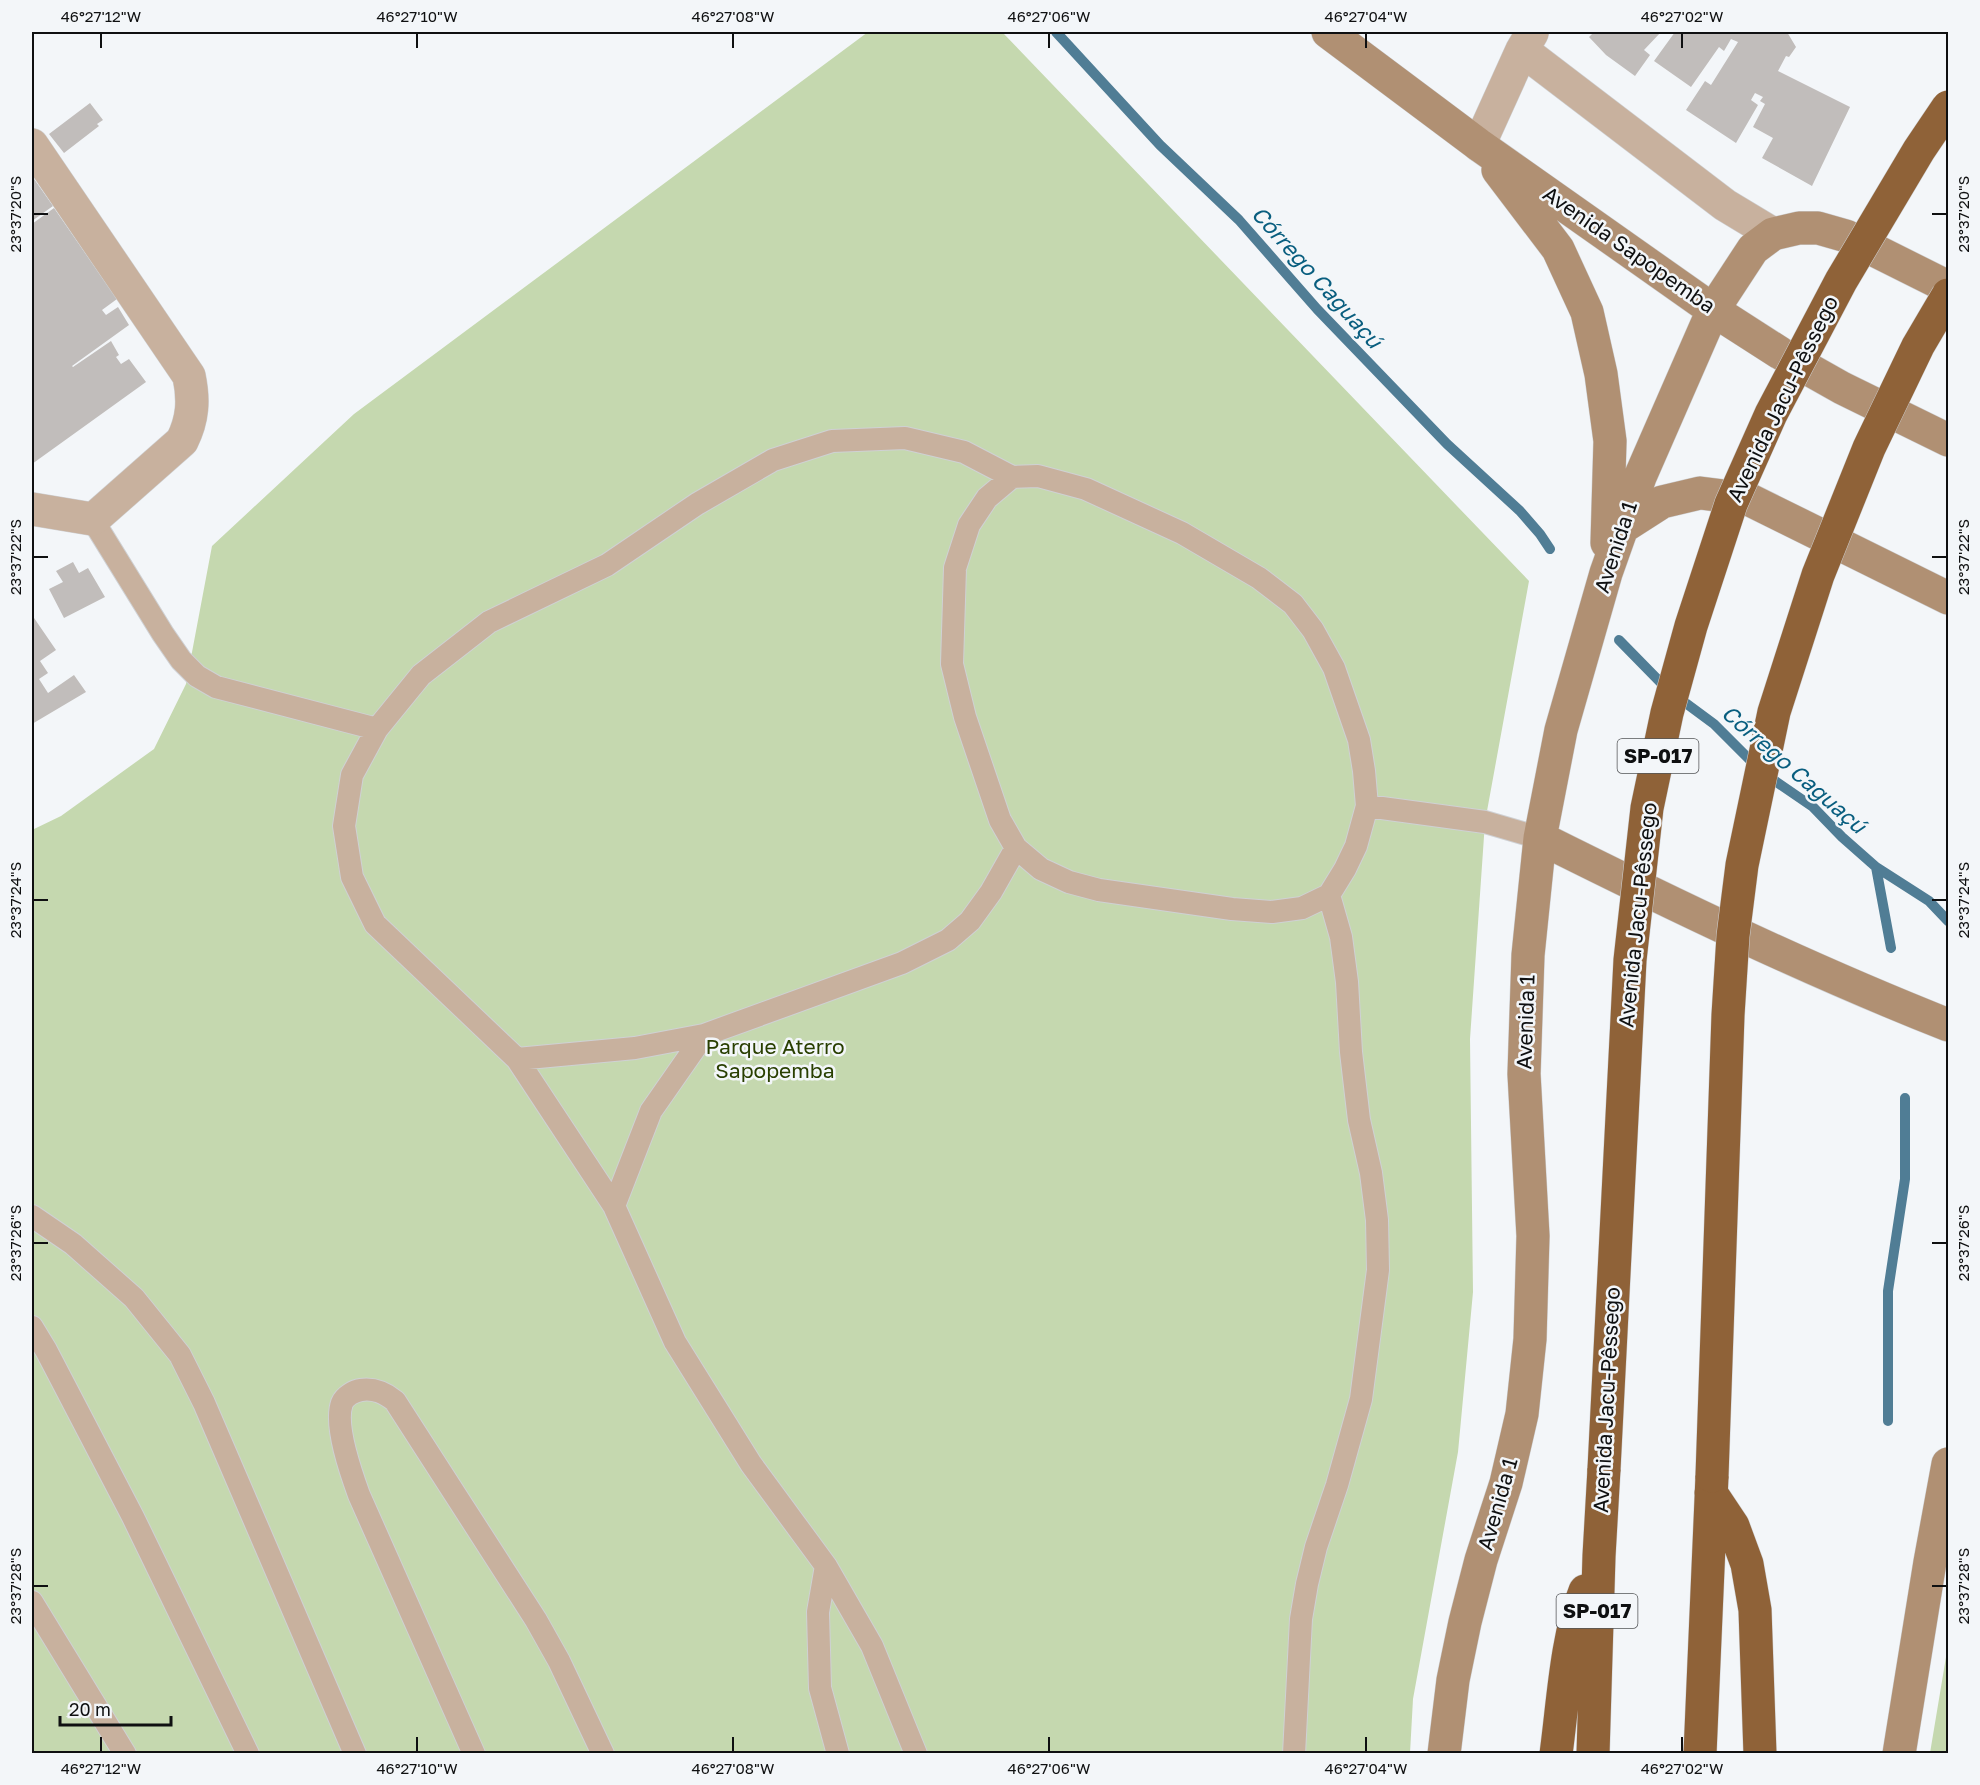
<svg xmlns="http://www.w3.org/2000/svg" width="1980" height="1785" viewBox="0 0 1980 1785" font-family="'Golos Text',sans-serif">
	<rect width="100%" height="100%" fill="#f3f6f9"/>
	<path fill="#c5d8af" d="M868,32H992L1004,34L1529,581L1485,822L1470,1039L1473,1292L1458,1452L1413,1699L1410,1753H32V830L61,816L154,749L186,684L212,546L354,414Z
		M1948,1645V1753H1930Z"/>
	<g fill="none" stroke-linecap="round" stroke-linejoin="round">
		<path stroke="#507d95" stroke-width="10" d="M1056,32L1160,145L1239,220L1317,309L1447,444L1520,511L1540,534L1550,549
			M1619,640L1668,690L1714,724L1762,772L1813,807L1842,837L1876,867L1929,901L1948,921
			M1876,867L1891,948
			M1888,1421V1291L1905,1179V1098"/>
	</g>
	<path fill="#c1bdbb" d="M1594,32H1661L1644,50L1650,55L1635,76L1606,55L1589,37Z
		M1675,32H1787L1796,47L1789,57L1786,56L1778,71L1850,107L1812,186L1762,158L1773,138L1753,127L1765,104L1760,101L1763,97L1755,93L1751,100L1758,105L1736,143L1686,110L1705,81L1711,85L1738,42L1731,39L1724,51L1719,47L1691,87L1654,61Z
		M90,103L103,120L97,124L99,126L64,153L49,134Z
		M32,176L53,206L32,221Z
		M54,208L117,299L102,310L106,315L118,307L129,325L72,366L73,367L111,341L119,355L116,357L121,364L129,359L146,382L32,464V224Z
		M73,562L79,573L88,568L105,597L64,618L49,589L63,582L56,571Z
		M32,615L56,650L40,661L48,673L39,679L48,693L74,675L86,692L32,724Z"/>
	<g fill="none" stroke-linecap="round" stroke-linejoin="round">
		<g stroke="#cfd1d4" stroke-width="24">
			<path id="lane" d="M92,519L163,634L181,660L197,676L216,687L377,729
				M1367,806L1485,822L1540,838
				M517,1059L635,1048L704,1035L902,963L948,940L970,921L991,892L1016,848
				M614,1206L651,1111L704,1035
				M32,1216L73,1244L134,1298L180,1355L204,1403L355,1754
				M32,1327L46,1350L133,1517L248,1754
				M826,1566L818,1612L820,1688L838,1754
				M32,1602L125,1754
				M474,1754L359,1495C351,1473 334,1425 342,1403C345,1396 354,1391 361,1390C375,1388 385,1393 395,1401L536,1620L559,1661L603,1754
				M916,1754L872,1646L826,1566L751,1464L675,1342L614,1206L517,1059L375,924L352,877L344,826L352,775L377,729L421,675L489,622L607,565L697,504L773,460L832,441L905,438L964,452L1012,477L1038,476L1086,489L1182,533L1259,578L1293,604L1313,630L1334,668L1359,740L1364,771L1367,806L1356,846L1345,869L1329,895L1302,908L1272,912L1232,909L1099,890L1069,882L1041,869L1016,848L1000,820L965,717L952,664L955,568L969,525L987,498L1012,477
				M1294,1754L1301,1619L1307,1584L1316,1547L1337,1485L1361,1399L1378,1270L1377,1220L1371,1173L1359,1120L1351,1052L1347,982L1341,937L1329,895"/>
		</g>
		<g stroke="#cfd1d4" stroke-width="34">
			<path id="street" d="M1522,50L1725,205L1773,234
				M32,145L189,376C194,400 193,419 182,441L97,516L92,519L32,509
				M1479,145L1522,50L1532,33"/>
		</g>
		<g stroke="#cfd1d4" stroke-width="34">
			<path id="secondary" d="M1328,32L1479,145L1713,310L1780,353L1842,388L1948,440
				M1498,170L1558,249L1587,312L1601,374L1610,441L1607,543
				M1623,527L1662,502L1700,493L1748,499L1948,598
				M1540,838C1674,905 1809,970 1948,1025
				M1444,1754L1453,1680L1465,1622L1481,1560L1506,1483L1522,1414L1530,1339L1533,1236L1524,1074L1528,955L1540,838L1561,730L1606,573L1640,477L1713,310L1753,249L1773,234L1799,228H1818L1846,236L1948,287
				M1899,1754L1930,1562L1948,1464"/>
		</g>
		<g stroke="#cfd1d4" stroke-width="34">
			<path id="highway" d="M1711,1493L1733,1526L1747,1564L1755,1610L1760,1754
				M1556,1754C1563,1703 1566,1638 1585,1591
				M1593,1754L1599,1556L1604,1469
				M1700,1754L1712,1476"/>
		</g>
		<use href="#lane" stroke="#c8b19e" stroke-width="22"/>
		<use href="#street" stroke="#c8b19e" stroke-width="33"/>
		<use href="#secondary" stroke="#b09073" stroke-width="33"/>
		<use href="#highway" stroke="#8f6238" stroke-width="33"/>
		<g stroke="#cfd1d4" stroke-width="34" stroke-linecap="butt">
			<path id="highway-bridge" d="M1604,1469L1630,960L1647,808L1667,713L1691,626L1731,504L1771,414L1841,281L1919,150L1948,107
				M1712,1476L1728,1015L1733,936L1742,865L1774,712L1818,575L1869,448L1918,346L1948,295"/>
		</g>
		<use href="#highway-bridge" stroke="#8f6238" stroke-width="33"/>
	</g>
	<path fill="none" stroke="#0f1011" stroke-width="2" d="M101,33V48M417,33V48M733,33V48M1049,33V48M1366,33V48M1682,33V48M33,214H48M1932,214H1947M33,557H48M1932,557H1947M33,900H48M1932,900H1947M33,1243H48M1932,1243H1947M33,1586H48M1932,1586H1947M101,1737V1752M417,1737V1752M733,1737V1752M1049,1737V1752M1366,1737V1752M1682,1737V1752"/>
	<g text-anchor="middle" stroke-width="5" stroke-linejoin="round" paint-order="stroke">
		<g fill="#f3f6f9" stroke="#535557" stroke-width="1.5">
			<rect x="1617.5" y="739" width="81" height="34" rx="4.5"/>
			<rect x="1556.5" y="1594" width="81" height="34" rx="4.5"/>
		</g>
		<g font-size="20" font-weight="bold" fill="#0f1011">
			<text x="1658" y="763">SP-017</text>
			<text x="1597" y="1618">SP-017</text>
		</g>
		<g font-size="21" fill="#0f1011" stroke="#f3f6f9">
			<text transform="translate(1629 250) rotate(35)" y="7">Avenida Sapopemba</text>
			<text transform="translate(1783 399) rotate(-64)" y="7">Avenida Jacu-Pêssego</text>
			<text transform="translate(1616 547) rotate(-72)" y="7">Avenida 1</text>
			<text transform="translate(1638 915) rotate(-84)" y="7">Avenida Jacu-Pêssego</text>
			<text transform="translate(1526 1022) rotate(-88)" y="7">Avenida 1</text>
			<text transform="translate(1607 1400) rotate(-87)" y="7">Avenida Jacu-Pêssego</text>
			<text transform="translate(1498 1504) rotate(-74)" y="7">Avenida 1</text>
		</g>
		<g font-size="21" fill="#293f00" stroke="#f3f6f9">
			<text x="775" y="1054">Parque Aterro<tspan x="775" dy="24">Sapopemba</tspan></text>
		</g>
		<g font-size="22" font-style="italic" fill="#095e7f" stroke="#f3f6f9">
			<text transform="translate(1317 277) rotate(48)" y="8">Córrego Caguaçú</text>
			<text transform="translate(1794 769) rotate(41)" y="8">Córrego Caguaçú</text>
		</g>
	</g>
	<rect width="1980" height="1785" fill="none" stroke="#f3f6f9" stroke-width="66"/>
	<path d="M60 1716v9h111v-9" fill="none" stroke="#0f1011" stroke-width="3"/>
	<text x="69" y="1716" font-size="18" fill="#0f1011" stroke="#f3f6f9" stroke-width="4.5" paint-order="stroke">20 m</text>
	<rect x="33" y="33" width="1914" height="1719" fill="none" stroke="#0f1011" stroke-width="2"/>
	<g font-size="15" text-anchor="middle" fill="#0f1011">
		<text x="101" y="22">46°27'12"W</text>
		<text x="417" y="22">46°27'10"W</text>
		<text x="733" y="22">46°27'08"W</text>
		<text x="1049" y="22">46°27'06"W</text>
		<text x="1366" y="22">46°27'04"W</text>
		<text x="1682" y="22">46°27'02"W</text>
		<text transform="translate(16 214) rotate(-90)" y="5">23°37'20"S</text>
		<text transform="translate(1964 214) rotate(-90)" y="5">23°37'20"S</text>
		<text transform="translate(16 557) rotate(-90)" y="5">23°37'22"S</text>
		<text transform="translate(1964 557) rotate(-90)" y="5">23°37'22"S</text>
		<text transform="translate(16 900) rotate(-90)" y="5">23°37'24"S</text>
		<text transform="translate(1964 900) rotate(-90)" y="5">23°37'24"S</text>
		<text transform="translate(16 1243) rotate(-90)" y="5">23°37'26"S</text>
		<text transform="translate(1964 1243) rotate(-90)" y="5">23°37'26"S</text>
		<text transform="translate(16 1586) rotate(-90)" y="5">23°37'28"S</text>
		<text transform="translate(1964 1586) rotate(-90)" y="5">23°37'28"S</text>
		<text x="101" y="1774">46°27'12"W</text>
		<text x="417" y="1774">46°27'10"W</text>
		<text x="733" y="1774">46°27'08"W</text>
		<text x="1049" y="1774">46°27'06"W</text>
		<text x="1366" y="1774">46°27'04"W</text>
		<text x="1682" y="1774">46°27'02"W</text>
	</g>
</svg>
